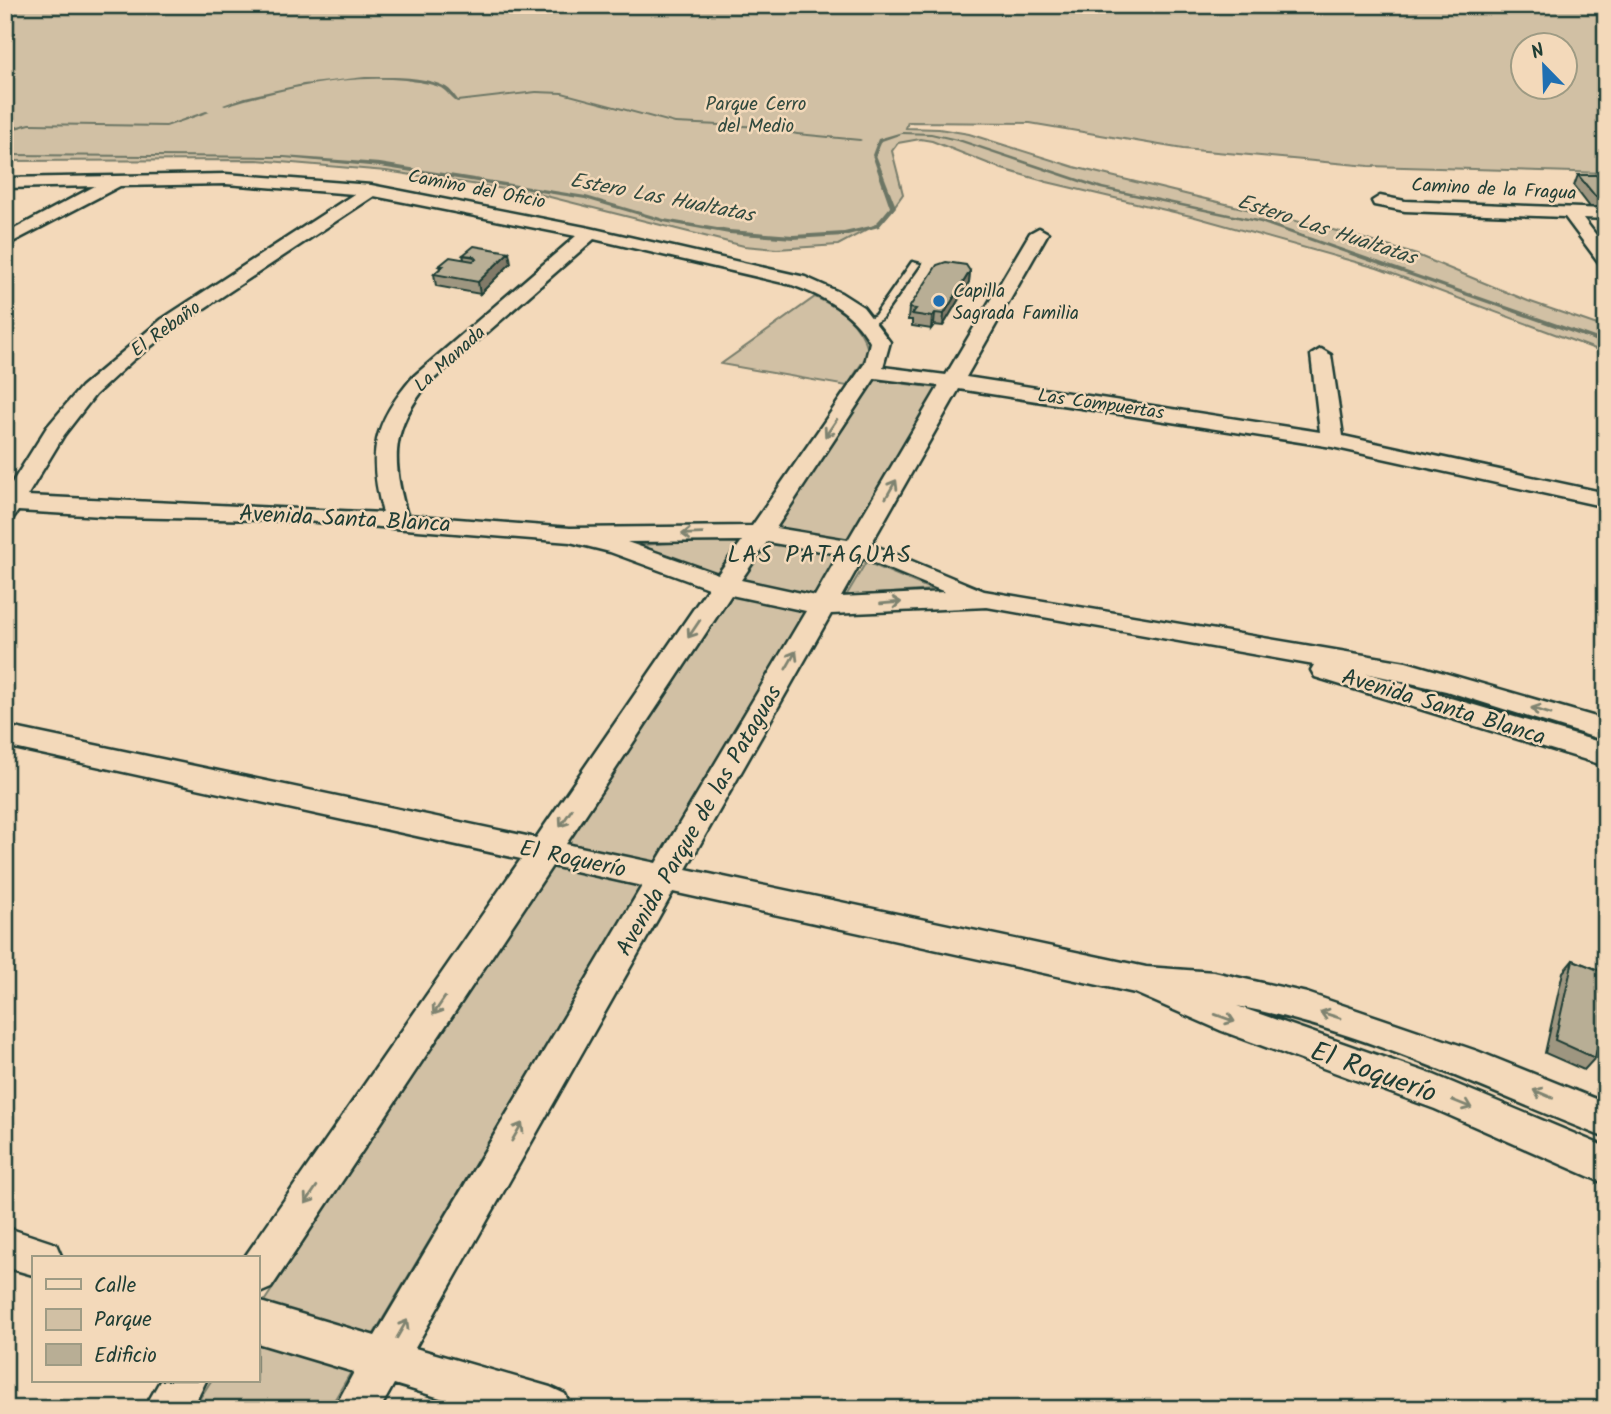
<svg xmlns="http://www.w3.org/2000/svg" width="1611" height="1414" viewBox="0 0 1611 1414" font-family="Kalam,sans-serif">
	<rect width="100%" height="100%" fill="#f3d9ba"/>
	<filter id="ink" filterUnits="userSpaceOnUse"><feTurbulence type="fractalNoise" baseFrequency=".0143" numOctaves="2"/><feDisplacementMap in="SourceGraphic" scale="14" xChannelSelector="R" yChannelSelector="G"/><feConvolveMatrix kernelMatrix="1 2 1 2 8 2 1 2 1" color-interpolation-filters="sRGB"/></filter>
	<g filter="url(#ink)">
		<path fill="#d1c0a4" stroke="#787e6c" stroke-width="2" fill-rule="evenodd" d="M5,5H1606V173L1369,166L1183,149L1030,123L908,122L906,128L939,129L969,134L1074,167L1341,232L1417,255L1528,301L1606,328V353L1377,268L1195,217L1047,182L1002,169L932,141L920,139L898,143L892,151L903,194L891,211L874,226L838,245L777,249L744,246L538,194L386,171L257,160L5,161ZM1524,46H1566V88H1524Z
			M815,297C842,309 860,322 869,352L847,386L721,364Z
			M875,380L938,388L329,1409H193L211,1381H257V1312Z
			M743,539L715,574L639,545Z
			M866,562L933,590L846,596Z
			M1364,671L1401,678L1606,740V747L1366,675Z"/>
		<g fill="none" stroke-linecap="round" stroke-linejoin="round">
			<path fill="#6c7665" fill-rule="evenodd" d="M365,77C389,77 424,75 446,87C451,90 454,95 458,100L536,91L562,92L675,122L765,126L797,133L860,139L862,140L860,141L797,135L765,128L675,124L562,94L536,93L457,102C451,99 448,92 441,88C430,83 417,82 405,80C344,74 282,89 225,106L223,105L245,97L303,84Z
				M206,111L210,112L166,127L30,125L5,132V129L30,123L166,125Z
				M902,132L931,133L962,140L1103,187L1263,221L1606,341V345L1260,223L1100,189L961,142L931,135L902,134L882,141L876,155L896,207L879,227L844,236L793,239L729,234L663,222L585,199L380,167L284,158L5,156V154L284,156L380,163L586,196L664,219L729,230L793,235L844,232L875,225L890,207L872,155L878,139Z"/>
			<g stroke="#1f3d34" stroke-width="5">
				<path id="service" d="M912,262L920,264L881,319L872,324H866V320L875,315Z"/>
			</g>
			<g stroke="#1f3d34" stroke-width="5">
				<path id="minor" d="M226,174L371,185L590,228L805,277L841,293L863,307L890,342L883,367L946,375L1030,233L1039,228L1048,233L966,377L1320,432L1311,355L1321,349L1331,355L1343,436L1606,493V507L1332,447L959,389L871,544L984,591L1406,662L1606,720V741L1446,691L1366,673L1606,744V766L1315,677L1311,670L1314,665L987,607L831,614L686,869L1146,967L1214,972L1307,993L1477,1051L1606,1103V1138C1485,1091 1366,1031 1237,1006L1434,1075L1606,1147V1184L1435,1109L1222,1031L1135,993L673,892L415,1348L550,1387L565,1394L572,1409H477L394,1384L380,1409H334L354,1372L257,1343V1301L375,1336L642,886L552,866L271,1288L257,1294V1258H244L521,859L5,746V726L536,838L708,588L610,552L570,542L305,521L119,517L18,511L13,518L5,520V494L47,427L81,387L162,319L354,194L226,184L120,186L5,246V234L95,186L5,188V178ZM374,196L576,236L414,376C373,423 367,453 383,513L27,496L64,435L95,395L133,360L176,327ZM594,239L792,285C824,297 853,311 870,342L865,363L752,526L570,528L407,515C391,460 391,429 428,384ZM875,378L939,386L848,540L776,528ZM742,541L718,574L627,542ZM767,542L839,554L815,596L741,580ZM863,558L865,559L945,592L841,597ZM731,595L806,611L656,863L566,844Z
					M1380,196L1405,201L1606,209V219L1583,218L1606,248V265L1600,264L1565,217L1405,211L1374,205L1372,201Z
					M5,1227L56,1244L62,1258H33V1275L5,1267Z
					M160,1381H206L192,1409H144Z"/>
			</g>
			<use href="#service" fill="#f3d9ba" fill-rule="evenodd"/>
			<use href="#minor" fill="#f3d9ba" fill-rule="evenodd"/>
		</g>
		<path fill="#9e9680" stroke="#1f3d34" stroke-width="2" d="M1578,175H1606L1605,207H1590L1574,186Z
			M463,255L511,263L480,294L436,286L434,274L440,269L439,266L464,259Z
			M970,271L969,282L943,326L934,325L931,329L912,326V320H908L909,308Z
			M1573,960L1606,973V1048L1597,1044L1595,1058L1584,1070L1545,1053L1563,972Z"/>
		<path fill="#817a68" stroke="#1f3d34" stroke-width="2" d="M509,252L511,263L480,294L478,282Z
			M970,271L969,282L943,326L944,314Z
			M935,313L934,325L931,329L932,317Z"/>
		<path fill="#b8ae95" stroke="#1f3d34" stroke-width="2" d="M1578,175H1606V196H1595Z
			M474,246L509,252L478,282L434,274L443,266H439L450,257L473,261L476,259L473,256L463,255Z
			M946,262L966,265L970,271L944,314L935,313L932,317L912,314L916,309L909,308L937,265Z
			M1573,960L1606,973V1031L1601,1029L1595,1058L1555,1040Z"/>
		<defs><path id="oneway-shaft" d="M-6 0H5M1.5-3L5.5 0L1.5 3" fill="none" stroke-width="1.6" stroke-linecap="round" stroke-linejoin="round" transform="scale(1.75)"/></defs>
		<g stroke="#7e8370">
			<use href="#oneway-shaft" transform="translate(831 428) rotate(124)"/>
			<use href="#oneway-shaft" transform="translate(891 489) rotate(-60)"/>
			<use href="#oneway-shaft" transform="translate(692 534) rotate(178)"/>
			<use href="#oneway-shaft" transform="translate(891 603) rotate(-5)"/>
			<use href="#oneway-shaft" transform="translate(694 629) rotate(124)"/>
			<use href="#oneway-shaft" transform="translate(791 660) rotate(-60)"/>
			<use href="#oneway-shaft" transform="translate(1541 711) rotate(-163)"/>
			<use href="#oneway-shaft" transform="translate(566 818) rotate(124)"/>
			<use href="#oneway-shaft" transform="translate(439 1006) rotate(124)"/>
			<use href="#oneway-shaft" transform="translate(1330 1015) rotate(-163)"/>
			<use href="#oneway-shaft" transform="translate(1225 1018) rotate(20)"/>
			<use href="#oneway-shaft" transform="translate(1543 1094) rotate(-157)"/>
			<use href="#oneway-shaft" transform="translate(1462 1104) rotate(22)"/>
			<use href="#oneway-shaft" transform="translate(517 1132) rotate(-60)"/>
			<use href="#oneway-shaft" transform="translate(311 1195) rotate(124)"/>
			<use href="#oneway-shaft" transform="translate(402 1329) rotate(-60)"/>
		</g>
	</g>
	<circle fill="#1f6fb2" stroke="#f3d9ba" stroke-width="2.5" cx="939" cy="301" r="7"/>
	<g text-anchor="middle" stroke-width="5" stroke-linejoin="round" paint-order="stroke">
		<g font-size="19" fill="#314a3f" stroke="#f3d9ba">
			<text x="756" y="110">Parque Cerro<tspan x="756" dy="22">del Medio</tspan></text>
		</g>
		<g font-size="19" fill="#1f3d34" stroke="#f3d9ba">
			<text transform="translate(477 188) rotate(11)" y="7">Camino del Oficio</text>
			<text transform="translate(1494 188) rotate(3)" y="7">Camino de la Fragua</text>
			<text transform="translate(165 328) rotate(-36)" y="7">El Rebaño</text>
			<text transform="translate(449 358) rotate(-42)" y="7">La Manada</text>
			<text transform="translate(1101 403) rotate(8)" y="7">Las Compuertas</text>
		</g>
		<g font-size="19" fill="#1f3d34" stroke="#f3d9ba" text-anchor="start">
			<text x="953" y="297">Capilla<tspan x="953" dy="22">Sagrada Familia</tspan></text>
		</g>
		<g font-size="21" font-style="italic" fill="#324b40" stroke="#f3d9ba">
			<text transform="translate(662 197) rotate(11)" y="7">Estero Las Hualtatas</text>
			<text transform="translate(1327 229) rotate(18)" y="7">Estero Las Hualtatas</text>
		</g>
		<g font-size="23" fill="#1f3d34" stroke="#f3d9ba">
			<text transform="translate(345 518) rotate(3)" y="8">Avenida Santa Blanca</text>
			<text transform="translate(1444 706) rotate(17)" y="8">Avenida Santa Blanca</text>
			<text transform="translate(698 820) rotate(-60)" y="8">Avenida Parque de las Pataguas</text>
			<text transform="translate(573 858) rotate(12)" y="8">El Roquerío</text>
		</g>
		<g font-size="24" letter-spacing="2" fill="#1f3d34" stroke="#f3d9ba">
			<text x="820" y="562">LAS PATAGUAS</text>
		</g>
		<g font-size="28" fill="#1f3d34" stroke="#f3d9ba">
			<text transform="translate(1374 1071) rotate(20)" y="10">El Roquerío</text>
		</g>
	</g>
	<rect width="1611" height="1414" fill="none" stroke="#f3d9ba" stroke-width="28"/>
	<rect x="14" y="14" width="1583" height="1386" fill="none" stroke="#1f3d34" stroke-width="2.5" filter="url(#ink)"/>
	<rect x="32" y="1256" width="228" height="126" fill="#f3d9ba" stroke="#9e9b84" stroke-width="2"/>
	<rect x="46" y="1279" width="35" height="10" fill="#f3d9ba" stroke="#9e9b84" stroke-width="2"/>
	<text x="94" y="1292" font-size="21" fill="#1f3d34">Calle</text>
	<rect x="46" y="1309" width="35" height="21" fill="#d1c0a4" stroke="#9e9b84" stroke-width="2"/>
	<text x="94" y="1326" font-size="21" fill="#1f3d34">Parque</text>
	<rect x="46" y="1344" width="35" height="21" fill="#b8ae95" stroke="#9e9b84" stroke-width="2"/>
	<text x="94" y="1362" font-size="21" fill="#1f3d34">Edificio</text>
	<g transform="translate(1544 66) rotate(337)"><circle r="33" fill="#f3d9ba" stroke="#9e9b84" stroke-width="2"/>
	<path d="M0-5L12 26L0 18L-12 26Z" fill="#1f6fb2"/>
	<text y="-10" font-size="19" font-weight="bold" text-anchor="middle" fill="#1f3d34">N</text>
	</g>
</svg>
